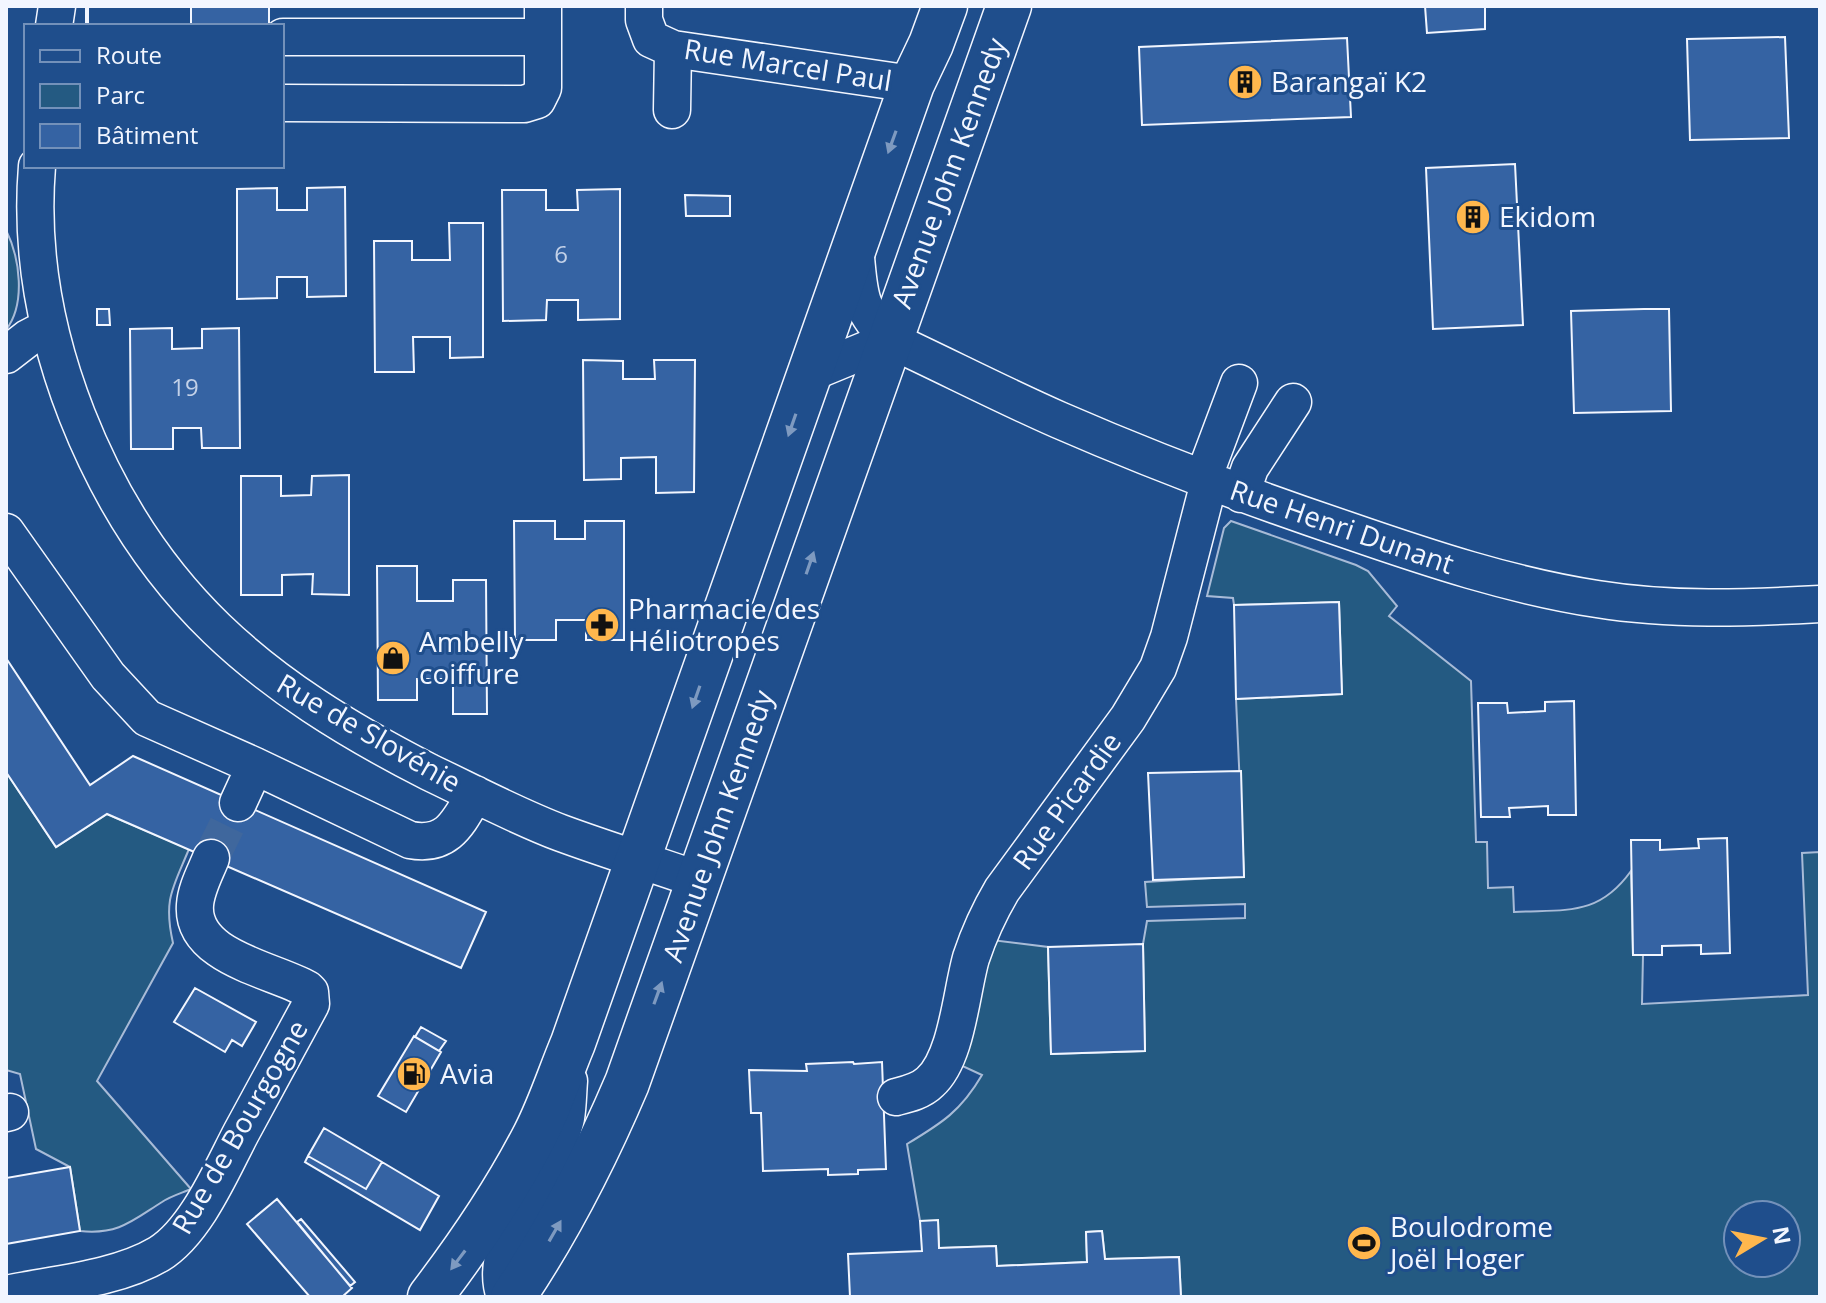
<svg xmlns="http://www.w3.org/2000/svg" width="1826" height="1303" viewBox="0 0 1826 1303" font-family="'Open Sans',sans-serif">
	<rect width="100%" height="100%" fill="#1f4e8c"/>
	<path fill="#245a82" stroke="#a8bbd7" stroke-width="2" fill-rule="evenodd" d="M6,230C20,258 26,304 6,330Z
		M1231,521L1356,565L1368,571L1397,606L1389,616L1471,681L1476,842H1487L1488,888L1513,887L1514,912C1566,909 1598,917 1631,871L1633,955H1643L1642,1004L1808,995L1802,853L1820,852V1297H1181L1179,1257L1105,1259L1102,1231L1086,1232L1087,1262L997,1266L996,1246L939,1248L938,1221H920L907,1144C942,1123 961,1111 982,1075L958,1064L992,940L1048,947L1051,1054L1145,1051L1143,944L1147,921L1245,918V904L1147,907L1145,882L1244,876L1236,699L1342,694L1339,602L1234,605L1233,598L1207,596L1224,528ZM1738,1215H1786V1263H1738Z
		M6,772L56,847L107,814L189,849C173,888 163,899 173,943L97,1081L191,1189C182,1193 171,1196 162,1202C132,1221 118,1235 80,1231L70,1167L36,1149L20,1074L6,1070Z"/>
	<path fill="#3563a3" stroke="#f2f6ff" stroke-width="2" d="M191,6H269V26H191Z
		M1425,6H1485V29L1427,33Z
		M1785,37L1789,138L1690,140L1687,39Z
		M1347,38L1351,117L1142,125L1139,47Z
		M1515,164L1523,325L1433,329L1426,168Z
		M345,187L346,296L307,297V277H277V298L237,299V189L277,188V210H307V188Z
		M620,189V319L578,320V300H547L546,320L503,321L502,190H546V210H578L577,190Z
		M685,195L730,196V216H686Z
		M449,223H483V357L450,358V337H413L414,372H375L374,241H412V260H450Z
		M97,309H109L110,325H97Z
		M1644,309H1669L1671,411L1574,413L1571,311Z
		M172,328V349L202,348V329L239,328L240,448H202L201,428H173V449H131L130,329Z
		M583,360L623,361V379H655L654,360H695L694,492L656,493V457L621,458V479L584,480Z
		M349,475V595L312,594L313,574L282,575V595H241V476H281V496L311,495L312,476Z
		M514,521H555V539H585V521H624V640H586V620H556V640H515Z
		M377,566H417V601H453V580H486L487,714H453V679H417V700H378Z
		M1339,602L1342,694L1236,699L1234,605Z
		M6,658L90,785L133,756L486,912L461,968L107,814L56,847L6,772Z
		M1574,701L1576,815H1548V806L1509,808L1510,817H1481L1478,703H1507L1508,713L1545,711V702Z
		M1241,771L1244,877L1153,880L1148,773Z
		M1727,838L1730,953L1701,954V945L1662,946V955H1633L1631,840H1660V850L1699,848L1698,839Z
		M1143,944L1145,1051L1051,1054L1048,947Z
		M195,988L256,1022L242,1046L232,1040L225,1052L174,1022Z
		M421,1027L446,1041L439,1051L415,1037Z
		M414,1036L441,1052L406,1112L378,1096Z
		M853,1062L854,1064L882,1062L886,1169L858,1170V1174L828,1175V1169L763,1171L761,1113H751L749,1070L807,1071L806,1064Z
		M324,1128L382,1162L366,1189L308,1156Z
		M308,1156L366,1189L382,1162L439,1196L420,1230L305,1162Z
		M70,1167L80,1231L6,1244V1178Z
		M277,1199L352,1288L342,1297H310L247,1224Z
		M301,1219L355,1282L350,1286L297,1222Z
		M938,1220L939,1248L996,1246L997,1266L1087,1262L1086,1232L1102,1231L1105,1259L1179,1257L1181,1297H850L848,1254L922,1251L920,1221Z"/>
	<g fill="none" stroke-linecap="round" stroke-linejoin="round">
		<path stroke="#3f679d" stroke-width="36" stroke-dasharray="36 18" stroke-linecap="butt" d="M211,858L238,803"/>
		<g stroke="#f2f6ff" stroke-width="39">
			<path id="minor" d="M644,6V20L651,39L673,49L912,84
				M54,26L57,6
				M283,37H543
				M282,103L524,104L537,100L543,88V6
				M672,110L673,49
				M37,166C30,251 46,336 77,415C148,595 261,686 429,772C473,793 516,816 561,833C607,850 653,864 699,880
				M855,248C860,292 856,307 890,340C946,366 1002,395 1059,420C1153,461 1249,497 1347,530C1428,558 1512,586 1597,599C1671,611 1746,608 1820,604
				M6,355L28,338L49,327
				M810,373L890,340
				M1203,479L1239,383
				M1241,494L1250,468L1293,402
				M6,532L108,676L147,718L255,766
				M238,803L255,766L410,840C448,847 458,823 475,794
				M896,1097C908,1094 921,1091 930,1082C957,1058 961,993 971,958C979,934 989,912 1002,890L1128,718L1158,668L1169,637L1209,482
				M6,1113L10,1112
				M6,1294C54,1284 117,1279 159,1254C196,1231 221,1171 241,1133C264,1090 288,1047 311,1004L310,992L307,989C271,969 191,957 195,905C196,889 205,873 211,858
				M505,1297C489,1252 526,1216 543,1177C551,1159 562,1137 566,1118C568,1106 568,1093 569,1081"/>
		</g>
		<g stroke="#f2f6ff" stroke-width="47">
			<path id="major" d="M430,1297C469,1246 505,1193 535,1135C550,1106 560,1074 573,1043L912,84L931,44L945,6
				M513,1297C559,1229 595,1158 627,1083L1009,6"/>
		</g>
		<use href="#minor" stroke="#1f4e8c" stroke-width="36"/>
		<use href="#major" stroke="#1f4e8c" stroke-width="44"/>
		<path stroke="#f2f6ff" stroke-width="4" d="M87,26V6"/>
	</g>
	<defs><path id="oneway-solid" d="M-6-.8H1V-3.2L6.5 0L1 3.2V.8H-6Z" transform="scale(2)"/></defs>
	<g fill="#7e9ac0">
		<use href="#oneway-solid" transform="translate(892 142) rotate(110)"/>
		<use href="#oneway-solid" transform="translate(792 425) rotate(109)"/>
		<use href="#oneway-solid" transform="translate(810 563) rotate(-71)"/>
		<use href="#oneway-solid" transform="translate(696 697) rotate(109)"/>
		<use href="#oneway-solid" transform="translate(658 993) rotate(-70)"/>
		<use href="#oneway-solid" transform="translate(555 1231) rotate(-60)"/>
		<use href="#oneway-solid" transform="translate(458 1260) rotate(127)"/>
	</g>
	<defs>
		<g id="building-disc" transform="scale(1.8)"><circle r="9.5" fill="#ffb74d" stroke="#1f4e8c"/><path d="M-4-6H4V6H1V3H-1V6H-4ZM-2.5-4.3h1.7v1.8h-1.7ZM.8-4.3h1.7v1.8H.8ZM-2.5-1h1.7V.8h-1.7ZM.8-1h1.7V.8H.8Z" fill="#111"/></g>
		<g id="pharmacy-disc" transform="scale(1.8)"><circle r="9.5" fill="#ffb74d" stroke="#1f4e8c"/><path d="M-2-6h4v4h4v4h-4v4h-4v-4h-4v-4h4Z" fill="#111"/></g>
		<g id="shop-disc" transform="scale(1.8)"><circle r="9.5" fill="#ffb74d" stroke="#1f4e8c"/><path d="M-5-2.5h2.3a2.7 3.5 0 0 1 5.4 0H5L5.5 6h-11ZM-1.5-2.5h3a1.5 2.3 0 0 0-3 0Z" fill="#111"/></g>
		<g id="fuel-disc" transform="scale(1.8)"><circle r="9.5" fill="#ffb74d" stroke="#1f4e8c"/><path d="M-5.5-6h7V0h2V4h1.3V-2.5L3-4.5l.8-.8L6-3V5H2.5V1h-1V6h-7ZM-4.2-4.7v3.2H.2V-4.7Z" fill="#111"/></g>
		<g id="stadium-disc" transform="scale(1.8)"><circle r="9.5" fill="#ffb74d" stroke="#1f4e8c"/><path d="M0-5a6.5 5 0 1 0 0 10a6.5 5 0 1 0 0-10ZM-3.5-1.8h7v3.6h-7Z" fill="#111"/></g>
	</defs>
	<g fill-rule="evenodd">
		<use href="#building-disc" x="1245" y="82"/>
		<use href="#building-disc" x="1473" y="217"/>
		<use href="#pharmacy-disc" x="602" y="625"/>
		<use href="#shop-disc" x="393" y="658"/>
		<use href="#fuel-disc" x="414" y="1074"/>
		<use href="#stadium-disc" x="1364" y="1243"/>
	</g>
	<g text-anchor="middle" stroke-width="6" stroke-linejoin="round" paint-order="stroke">
		<g font-size="24" fill="#c3d1e8">
			<text x="561" y="263">6</text>
			<text x="185" y="396">19</text>
		</g>
		<g font-size="28" fill="#f2f6ff" stroke="#1f4e8c">
			<text transform="translate(788 65) rotate(9)" y="10">Rue Marcel Paul</text>
			<text transform="translate(949 173) rotate(-70)" y="10">Avenue John Kennedy</text>
			<text transform="translate(1342 527) rotate(19)" y="10">Rue Henri Dunant</text>
			<text transform="translate(369 733) rotate(30)" y="10">Rue de Slovénie</text>
			<text transform="translate(1067 801) rotate(-54)" y="10">Rue Picardie</text>
			<text transform="translate(718 826) rotate(-71)" y="10">Avenue John Kennedy</text>
			<text transform="translate(240 1127) rotate(-60)" y="10">Rue de Bourgogne</text>
		</g>
		<g font-size="28" fill="#f2f6ff" stroke="#1f4e8c" text-anchor="start">
			<text x="1271" y="92">Barangaï K2</text>
			<text x="1499" y="227">Ekidom</text>
			<text x="628" y="619">Pharmacie des<tspan x="628" dy="32">Héliotropes</tspan></text>
			<text x="419" y="652">Ambelly<tspan x="419" dy="32">coiffure</tspan></text>
			<text x="440" y="1084">Avia</text>
			<text x="1390" y="1237">Boulodrome<tspan x="1390" dy="32">Joël Hoger</tspan></text>
		</g>
	</g>
	<rect width="1826" height="1303" fill="none" stroke="#f2f6ff" stroke-width="16"/>
	<rect x="24" y="24" width="260" height="144" fill="#1f4e8c" stroke="#7391ba" stroke-width="2"/>
	<rect x="40" y="50" width="40" height="12" fill="#1f4e8c" stroke="#7391ba" stroke-width="2"/>
	<text x="96" y="64" font-size="24" fill="#f2f6ff">Route</text>
	<rect x="40" y="84" width="40" height="24" fill="#245a82" stroke="#7391ba" stroke-width="2"/>
	<text x="96" y="104" font-size="24" fill="#f2f6ff">Parc</text>
	<rect x="40" y="124" width="40" height="24" fill="#3563a3" stroke="#7391ba" stroke-width="2"/>
	<text x="96" y="144" font-size="24" fill="#f2f6ff">Bâtiment</text>
	<g transform="translate(1762 1239) rotate(80)"><circle r="38" fill="#1f4e8c" stroke="#7391ba" stroke-width="2"/>
	<path d="M0-6L14 30L0 20L-14 30Z" fill="#ffb74d"/>
	<text y="-12" font-size="22" font-weight="bold" text-anchor="middle" fill="#f2f6ff">N</text>
	</g>
</svg>
